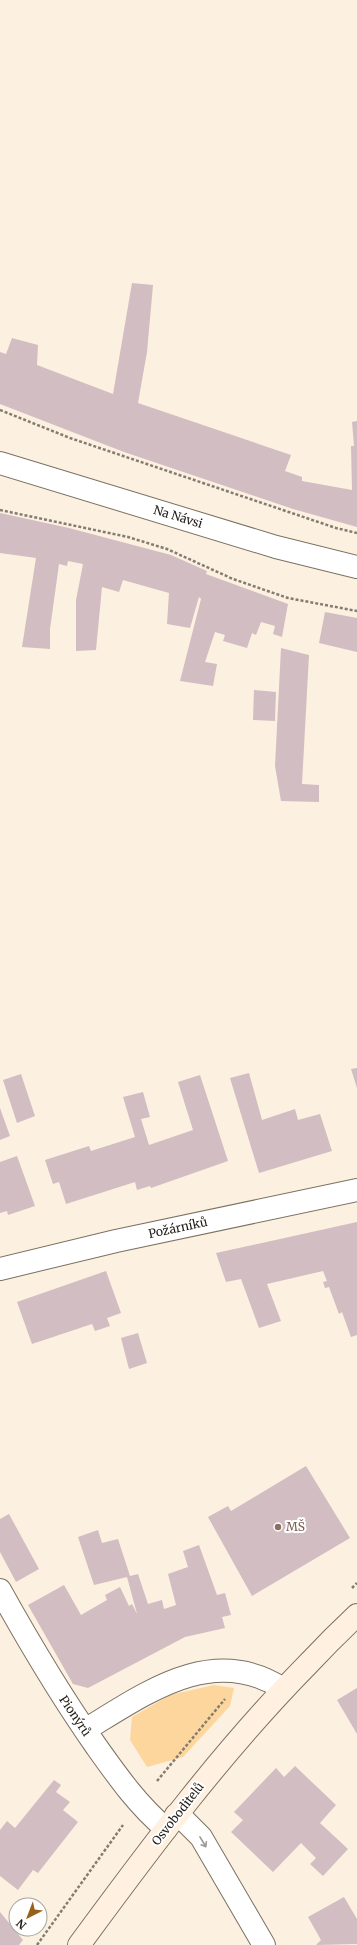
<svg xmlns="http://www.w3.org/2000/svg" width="357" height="1945" viewBox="0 0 357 1945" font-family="Merriweather,serif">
	<rect width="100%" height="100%" fill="#fcf0e0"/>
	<path fill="#fcd69d" d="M214,1685L234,1688L230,1706L183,1757L147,1767L130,1740L132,1717L170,1695Z"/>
	<path fill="#d1bdc2" d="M132,283L153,285L147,352L138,403L291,455L285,471L302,477V481L352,490L351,446H354L352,422L357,421V527L293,509L124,452L0,404V352L6,354L12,338L38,345L37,365L113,394Z
		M0,513L69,528L171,555L207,571L206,574L288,604L282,637L273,634L275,626L261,622L256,635L252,633L247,648L223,641L225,635L215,632L205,662L217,664L213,686L180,681L201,599L199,597L190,628L167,624L169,593L123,580L119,592L102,587L96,650L76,651V600L83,564L68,561L67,566L59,564L50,629V649L22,647L36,558L0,553Z
		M325,612L357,618V652L319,643Z
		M281,648L309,655L302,784L319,785V802L281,801L275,766Z
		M254,690L276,692L275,721L253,720Z
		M357,1068V1088L351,1069Z
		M249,1073L262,1120L295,1109L298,1120L320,1114L332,1151L259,1173L230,1078Z
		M21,1074L35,1116L17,1123L3,1080Z
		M200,1075L228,1161L151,1188L150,1186L137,1190L135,1182L66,1204L59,1182L53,1184L45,1160L89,1146L91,1151L135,1137L123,1097L143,1092L150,1117L141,1119L149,1145L193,1130L178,1082Z
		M0,1108L10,1136L0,1140Z
		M17,1156L35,1206L8,1215L7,1211L0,1213V1162Z
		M357,1222V1335L351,1337L342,1312L339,1314L329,1287L325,1288L323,1282L327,1281L323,1271L267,1284L281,1321L259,1328L241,1279L226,1282L216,1253Z
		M106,1271L121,1313L107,1318L110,1326L95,1331L92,1324L32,1344L17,1302Z
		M138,1333L147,1363L129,1369L121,1338Z
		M306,1466L350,1538L252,1596L208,1517L228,1506L231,1511Z
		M9,1514L39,1569L16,1582L0,1552V1519Z
		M98,1530L102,1543L118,1539L130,1576L138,1574L148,1604L162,1600L164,1609L176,1605L168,1574L188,1567L183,1551L199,1545L217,1595L225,1593L231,1615L222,1617L225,1628L185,1637L88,1688L73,1684L28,1605L64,1585L81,1615L107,1600L105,1595L120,1587L129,1606L132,1604L137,1614L127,1577L94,1585L78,1537Z
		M357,1688V1734L337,1700Z
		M295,1766L336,1805L320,1823L348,1849L323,1876L310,1864L316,1858L301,1843L273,1872L231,1832L243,1820L234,1812L276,1768L284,1777Z
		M54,1780L61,1785L56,1792L70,1802L63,1810L78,1822L38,1873L33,1870L18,1890L0,1876V1830L7,1821L15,1828Z
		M344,1897L357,1919V1944L316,1945L321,1940L308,1917Z
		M0,1912L23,1940L19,1945H0Z"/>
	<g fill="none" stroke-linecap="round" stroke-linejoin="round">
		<g stroke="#7b7163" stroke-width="24">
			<path id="minor" d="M0,463L276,547L357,567
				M0,1269L116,1241L357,1190
				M0,1590C30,1644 61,1696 96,1746C118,1777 137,1804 166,1829
				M85,1730C146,1693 213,1643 283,1689
				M176,1815L185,1821L201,1837L264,1945"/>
		</g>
		<g stroke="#7b7163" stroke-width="24">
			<path id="secondary" d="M79,1945C151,1847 224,1749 310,1662C325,1646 341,1630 357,1615"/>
		</g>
		<path stroke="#847c72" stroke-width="2.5" stroke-dasharray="3 2" stroke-linecap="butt" d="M0,410L70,438L336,528L357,533
			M0,510L128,537L167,549L233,579L288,598L357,611
			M352,1588L357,1583
			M157,1781L225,1699
			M37,1945L123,1825"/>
		<use href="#minor" stroke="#fff" stroke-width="22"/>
		<use href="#secondary" stroke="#fff0df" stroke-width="22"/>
	</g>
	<defs><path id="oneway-shaft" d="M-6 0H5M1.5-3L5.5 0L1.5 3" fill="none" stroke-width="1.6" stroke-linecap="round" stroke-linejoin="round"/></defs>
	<use stroke="#9b9997" href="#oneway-shaft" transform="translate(203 1842) rotate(59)"/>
	<circle fill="#8d6e63" stroke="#fff" stroke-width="1.5" cx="278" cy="1527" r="4"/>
	<g text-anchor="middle" stroke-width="4" stroke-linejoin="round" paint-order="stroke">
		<g font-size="12" fill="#211d17" stroke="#fff">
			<text transform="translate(178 517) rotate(17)" y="4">Na Návsi</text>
			<text transform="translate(178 1228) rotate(-12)" y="4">Požárníků</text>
			<text transform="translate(75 1716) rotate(56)" y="4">Pionýrů</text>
			<text transform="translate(178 1814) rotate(-52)" y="4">Osvoboditelů</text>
		</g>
		<g font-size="12" fill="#785e54" stroke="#fff" text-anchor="start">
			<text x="286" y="1531">MŠ</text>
		</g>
	</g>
	<g transform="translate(28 1917) rotate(222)"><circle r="19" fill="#ffffff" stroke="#a6a5a2"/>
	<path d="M0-3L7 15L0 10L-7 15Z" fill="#98611b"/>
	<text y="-6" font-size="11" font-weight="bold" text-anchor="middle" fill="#211d17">N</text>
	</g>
</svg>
